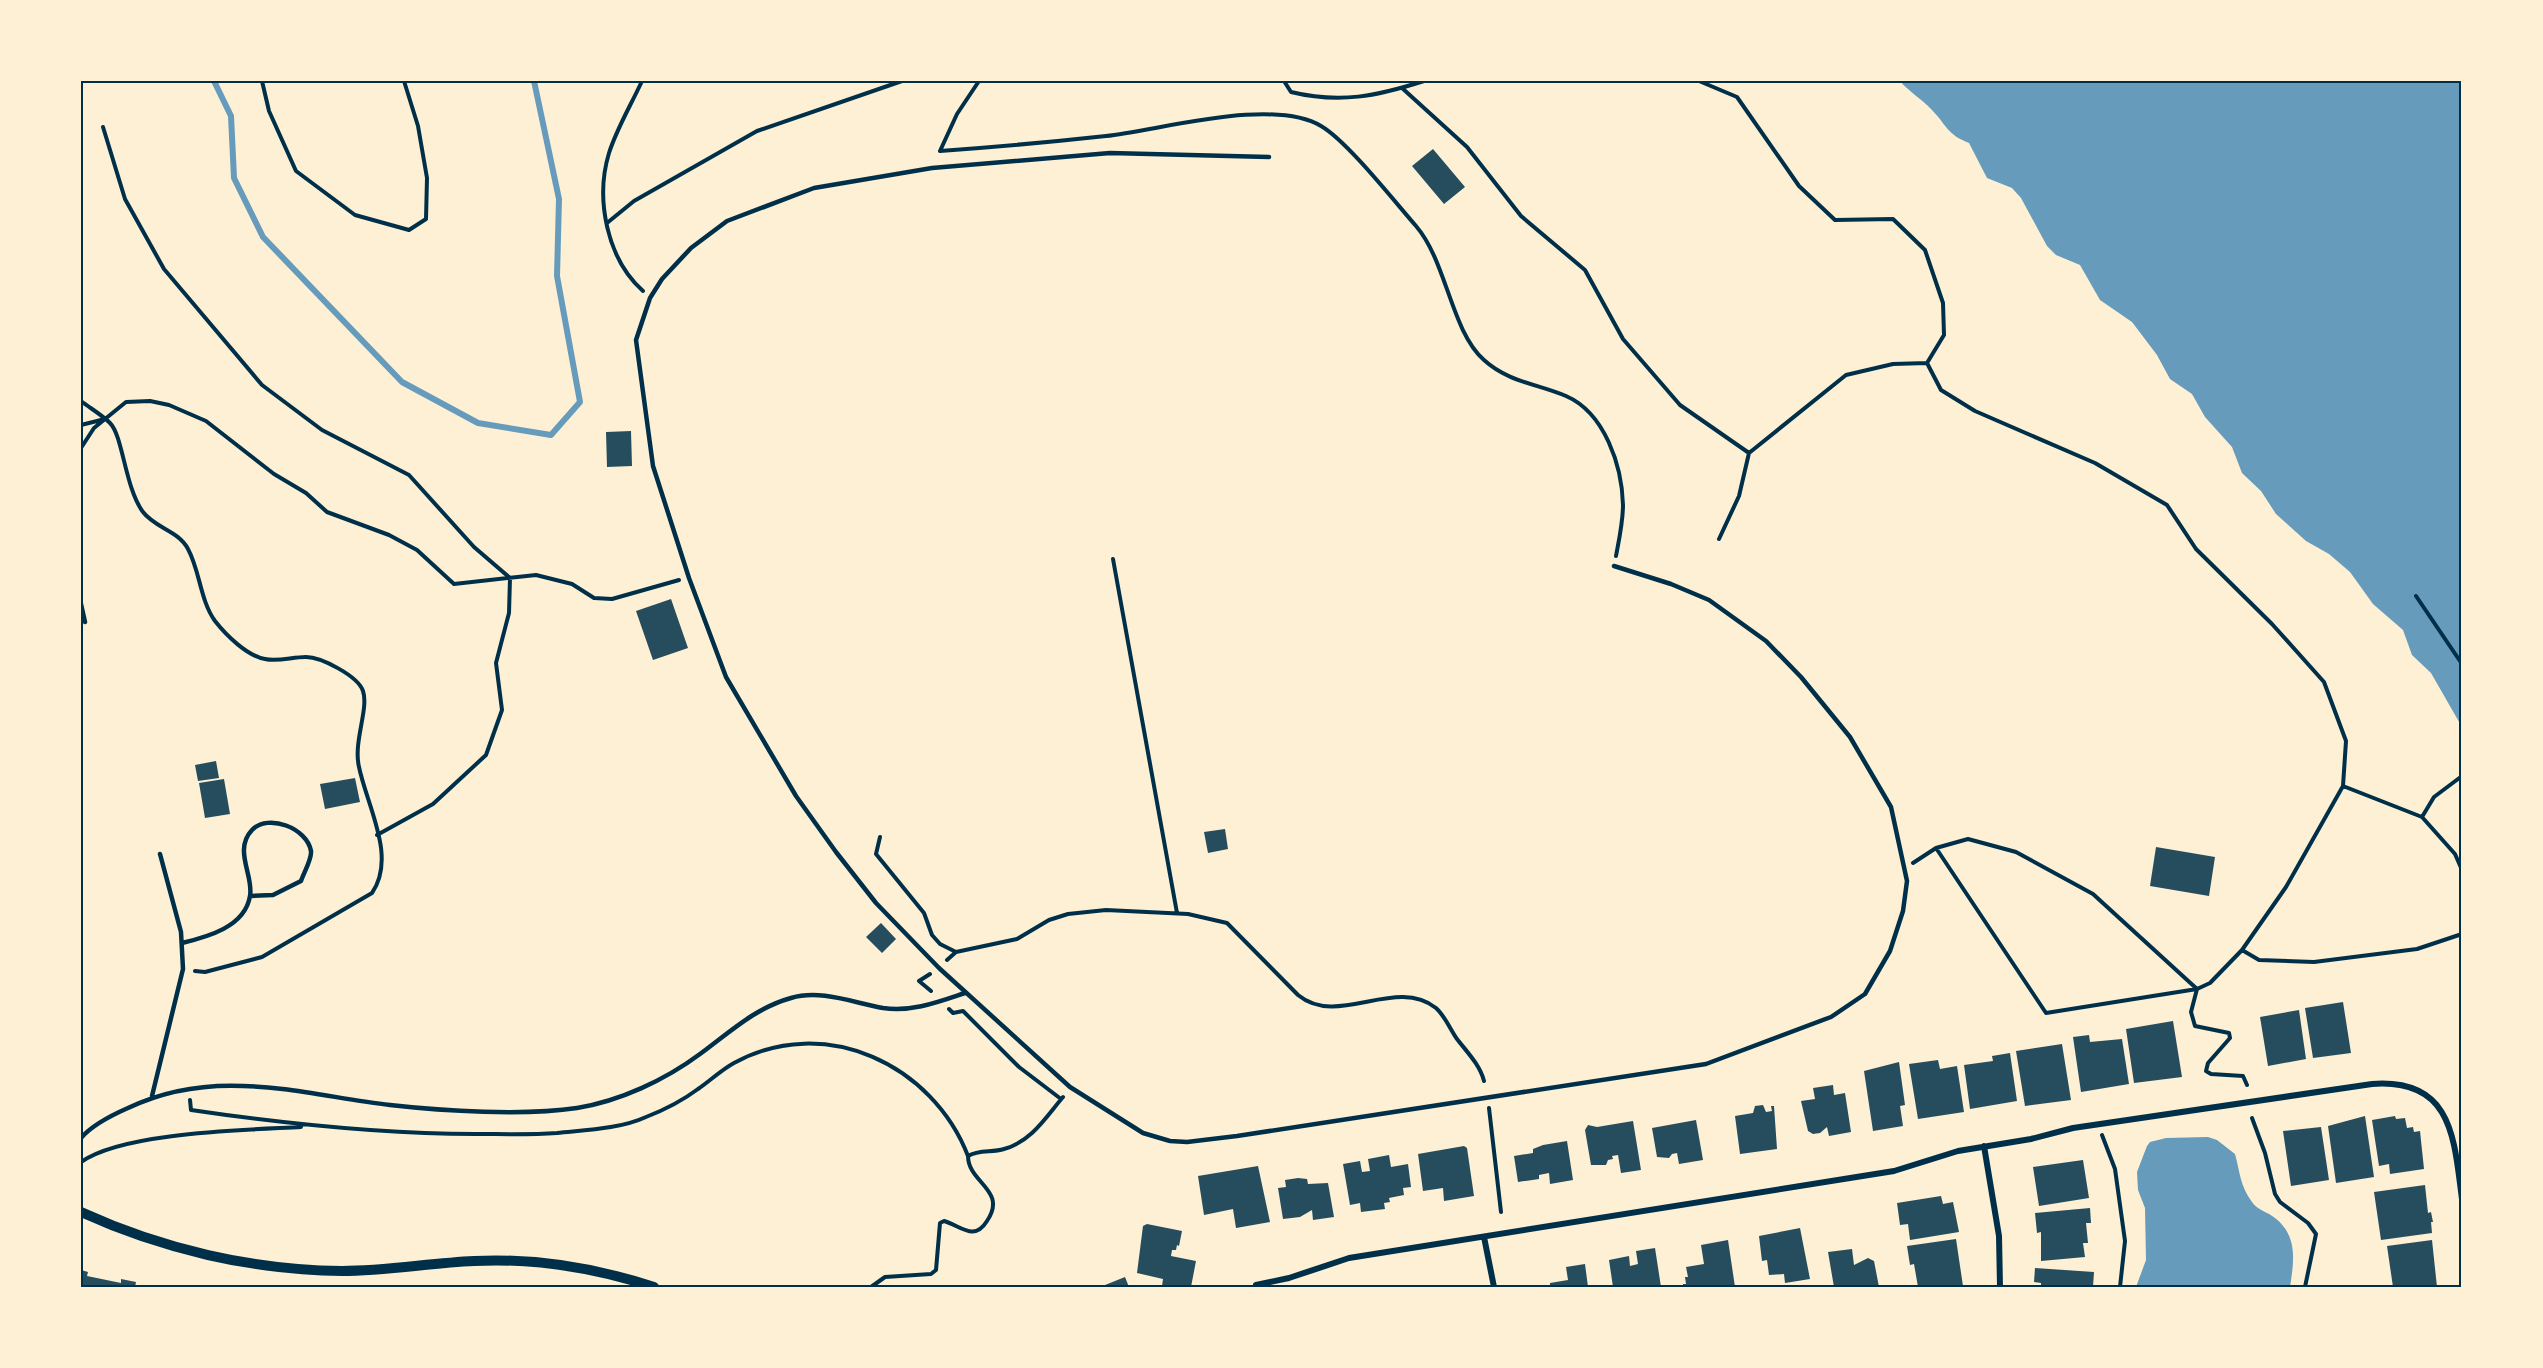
<svg xmlns="http://www.w3.org/2000/svg" width="2543" height="1368" viewBox="0 0 2543 1368" font-family="'PT Sans',sans-serif">
<style>
.water{fill:#669bbc}
.lines{fill:none;stroke-linecap:round;stroke-linejoin:round}
.stream{stroke:#669bbc;stroke-width:6}
.building{fill:#264d5e}
.path{stroke:#003049;stroke-width:4}
.service{stroke:#003049;stroke-width:4.5}
.minor{stroke:#003049;stroke-width:6}
.tertiary{stroke:#003049;stroke-width:10}
.neatline{fill:none;stroke:#003049;stroke-width:2}
</style>
<rect width="100%" height="100%" fill="#fdf0d5"/>
<path class="water" d="M1900,81h562v646l-31,-54 -19,-18 -9,-25 -30,-26 -23,-32 -21,-18 -23,-13 -30,-27 -15,-23 -19,-18 -10,-26 -27,-30 -13,-23 -22,-15 -13,-24 -25,-33 -32,-22 -20,-35 -24,-10 -9,-9 -26,-48 -9,-10 -25,-10 -18,-35c-23,-9 -22,-18 -38,-34 -9,-10 -22,-17 -31,-28z
M2208,1137l9,3 18,14c5,18 5,32 17,48 5,8 16,10 23,16 23,18 19,43 15,69h-154l10,-27 -1,-52 -7,-18 -1,-18 10,-26 3,-4 16,-4z"/>
<g class="lines">
<path class="stream" d="M214,81l17,35 3,62 29,59 139,145 76,41 73,12 29,-33 -23,-126 2,-77 -25,-118"/>
</g>
<path class="building" d="M1433,149l32,38 -21,17 -32,-38z
M631,431l1,35 -25,1 -1,-35z
M671,599l17,49 -35,12 -17,-49z
M216,761l3,17 -21,3 -3,-16z
M355,778l5,24 -35,7 -5,-25z
M224,779l6,35 -25,4 -6,-35z
M1225,829l3,20 -20,4 -4,-21z
M2156,847l59,10 -6,39 -59,-10z
M881,923l15,16 -14,14 -16,-16z
M2343,1002l8,51 -38,5 -8,-50z
M2299,1010l7,49 -38,7 -8,-49z
M2173,1021l9,56 -48,6 -8,-54z
M2089,1035l1,7 32,-3 7,45 -48,8 -8,-55z
M2062,1044l9,56 -46,6 -9,-55z
M2010,1053l7,48 -47,8 -6,-44 29,-4 -1,-5z
M1938,1060l2,9 17,-3 7,46 -46,7 -9,-55z
M1899,1062l6,43 -5,1 3,20 -30,5 -9,-60z
M1833,1085l1,10 11,-2 6,39 -22,4 -2,-9 -7,6 -7,1 -5,-3 -7,-30 14,-2 -2,-11z
M1763,1105l3,7 6,-1 -1,-5h3l3,43 -37,5 -5,-38 18,-3 2,-7z
M2365,1116l9,61 -38,6 -8,-57z
M2395,1116l1,3 9,-1 2,10 6,-1 1,5 6,-1 4,38 -34,5 -1,-10 -10,2 -7,-46z
M1696,1120l7,40 -24,4 -2,-11 -5,1 -3,4 -12,-1 -5,-29z
M1633,1121l8,49 -20,3 -3,-18 -6,1 1,3 -5,1 -2,5h-15l-6,-35 3,-5 9,2z
M2321,1127l8,53 -38,6 -8,-55z
M1567,1141l6,39 -23,4 -1,-11 -10,2v4l-21,3 -4,-26 19,-3v-4l10,-4z
M1464,1146l3,2 7,48 -30,5 -1,-13 -20,3 -5,-37z
M1389,1155l2,12 17,-3 3,23 -8,1 1,7 -15,3 1,4 -6,1 1,6 -24,3 -1,-9 -10,2 -7,-41 17,-3 2,11 8,-1 -2,-12z
M2083,1160l6,38 -50,8 -6,-39z
M1258,1166l12,56 -34,6 -3,-19 -29,6 -6,-39z
M1298,1178l9,1 1,5 20,-1 6,34 -21,3 -1,-10 -12,7 -17,2 -5,-31 8,-1 -1,-7z
M2425,1185l3,28 3,-1 2,10h-2l1,11 -51,7 -7,-48z
M1941,1196l2,8 10,-2 6,30 -49,8 -2,-16 -8,1 -3,-22z
M2090,1208l1,15h-5l2,20h-5l2,14 -44,4v-29l-4,1 -2,-20z
M1147,1224l35,7 -3,15 -2,-1 -1,5h-4l-1,6 25,5 -5,26 -29,-1 1,-7 -26,-6 6,-47z
M1800,1228l10,51 -25,4 -1,-9 -15,1 -2,-15 -5,1 -3,-25z
M1956,1239l7,47 -45,1 -4,-23 -4,1 -3,-19z
M1728,1240l7,47h-52v-3h3l-1,-7h3l-2,-10 18,-3 -3,-19z
M2432,1240l5,47h-44l-6,-41z
M1655,1248l6,39h-48l-4,-27 20,-4 1,10 8,-2 -2,-13z
M1852,1249l2,16 14,-7 6,3 5,26h-45l-6,-35z
M1585,1264l3,23h-38v-4l18,-3 -2,-13z
M2035,1268l59,4 -1,15h-52v-4l-7,-1z
M81,1270l7,2 -1,4 34,7v-4l15,3 -1,5h-54z
M1125,1277l4,10h-23l-1,-2z"/>
<g class="lines">
<path class="path" d="M262,81l7,30 27,60 59,44 54,15 17,-11 1,-41 -9,-52 -14,-45
M642,81c-11,24 -25,47 -33,72 -14,46 -2,106 34,138
M1284,81l7,11c49,12 86,4 133,-11
M1699,81l38,16 62,89 36,34 58,-1 32,31 18,53 1,32 -17,28 14,27 34,21 120,52 72,42 29,44 76,75 52,58 22,59 -3,45 -57,101 -44,63 -32,33 -13,6 -151,24 -110,-165 -23,15
M1402,88l65,59 54,69 64,54 38,69 57,66 69,48 97,-78 47,-11 34,-1
M103,127l22,72 39,70 98,116 60,45 87,45 65,72 36,31 -1,35 -13,50 6,47 -16,45 -53,49 -56,31
M940,151c55,-4 111,-9 166,-15 55,-6 166,-39 215,-10 26,15 73,75 95,100 31,36 35,105 68,134 24,22 54,24 82,36 39,17 56,70 57,109 0,17 -4,35 -7,51
M940,151l17,-37 22,-33
M607,223l27,-22 123,-70 145,-50
M81,401c9,7 21,14 29,22 13,13 15,65 33,89 12,16 36,19 45,37 12,22 12,51 27,72 11,14 32,35 50,38 13,3 27,-2 41,-2 15,0 52,19 57,34 6,18 -10,51 -4,76 8,39 38,90 13,126l-110,64 -57,15 -10,-1
M81,425l20,-5
M81,448l13,-20 32,-26 24,-1 19,4 37,16 68,53 32,19 21,19 62,23 28,15 37,34 82,-9 36,9 22,14 18,1 67,-19
M1719,539l20,-43 10,-43
M1113,559l64,354
M2416,596l46,68
M2343,786l79,31 33,37 7,16
M2422,817l12,-20 28,-21
M880,837l-4,17 48,59 8,22 8,9 16,8
M1936,848l32,-9 48,13 77,42 104,95 -6,23 4,14 34,7 1,5 -22,25 -2,8 5,3 32,2 4,9
M2242,950l17,10 55,2 103,-13 45,-15
M947,960l9,-8 61,-13 32,-19 19,-6 38,-4 82,4 39,9 71,72c40,33 97,-19 138,13 9,8 14,21 21,31 10,13 23,26 27,42
M930,974l-11,7 12,10
M949,1009l4,4 10,-2 56,56 42,32
M190,1100l1,10c95,14 189,24 284,24 27,0 55,1 82,-1 28,-3 63,-4 89,-16 18,-7 36,-16 52,-28 12,-8 23,-19 36,-26 91,-50 199,2 234,93
M1489,1108l12,104
M2252,1118l13,35 10,41 5,8 28,21 8,11 -11,53
M2102,1135l13,34 10,72 -5,46
M81,1162c42,-30 166,-32 220,-35
M871,1287l14,-10 46,-3 5,-4 4,-47 4,-2c17,5 30,21 43,0 21,-31 -19,-38 -19,-65 11,-7 24,-3 36,-7 27,-7 42,-32 59,-52"/>
<path class="service" d="M1269,157l-159,-4 -178,15 -118,20 -87,33 -36,27 -29,31 -12,19 -14,42 17,126 36,112 37,99 70,119 40,56 40,51 63,65 131,119 73,46 27,8 17,1 50,-6 469,-72 125,-47 34,-23 25,-43 13,-40 4,-30 -16,-74 -41,-70 -49,-60 -35,-36 -57,-41 -38,-16 -57,-18
M81,604l4,18
M182,943c25,-6 63,-16 68,-47 4,-20 -17,-46 2,-66 16,-17 55,-2 59,21 1,8 -7,21 -10,30l-28,14 -23,1
M152,1096l31,-127 -2,-37 -21,-78
M81,1138c11,-13 31,-23 47,-30 87,-42 171,-14 262,-3 53,6 134,11 187,3 43,-7 88,-28 123,-54 30,-22 55,-46 91,-56 30,-9 63,5 92,10 30,4 55,-6 82,-15"/>
<path class="minor" d="M1984,1146l15,90 1,51
M1484,1237l10,50
M1257,1287l-1,-2 33,-7 60,-20 545,-87 64,-20 73,-12 42,-11 299,-44c81,-6 82,55 90,115"/>
<path class="tertiary" d="M81,1212c81,37 171,58 261,59 44,0 88,-8 132,-10 60,-3 122,7 180,26"/>
</g>
<rect width="2543" height="1368" fill="none" stroke="#fdf0d5" stroke-width="165"/>
<rect x="82" y="82" width="2378" height="1204" class="neatline"/>
</svg>
